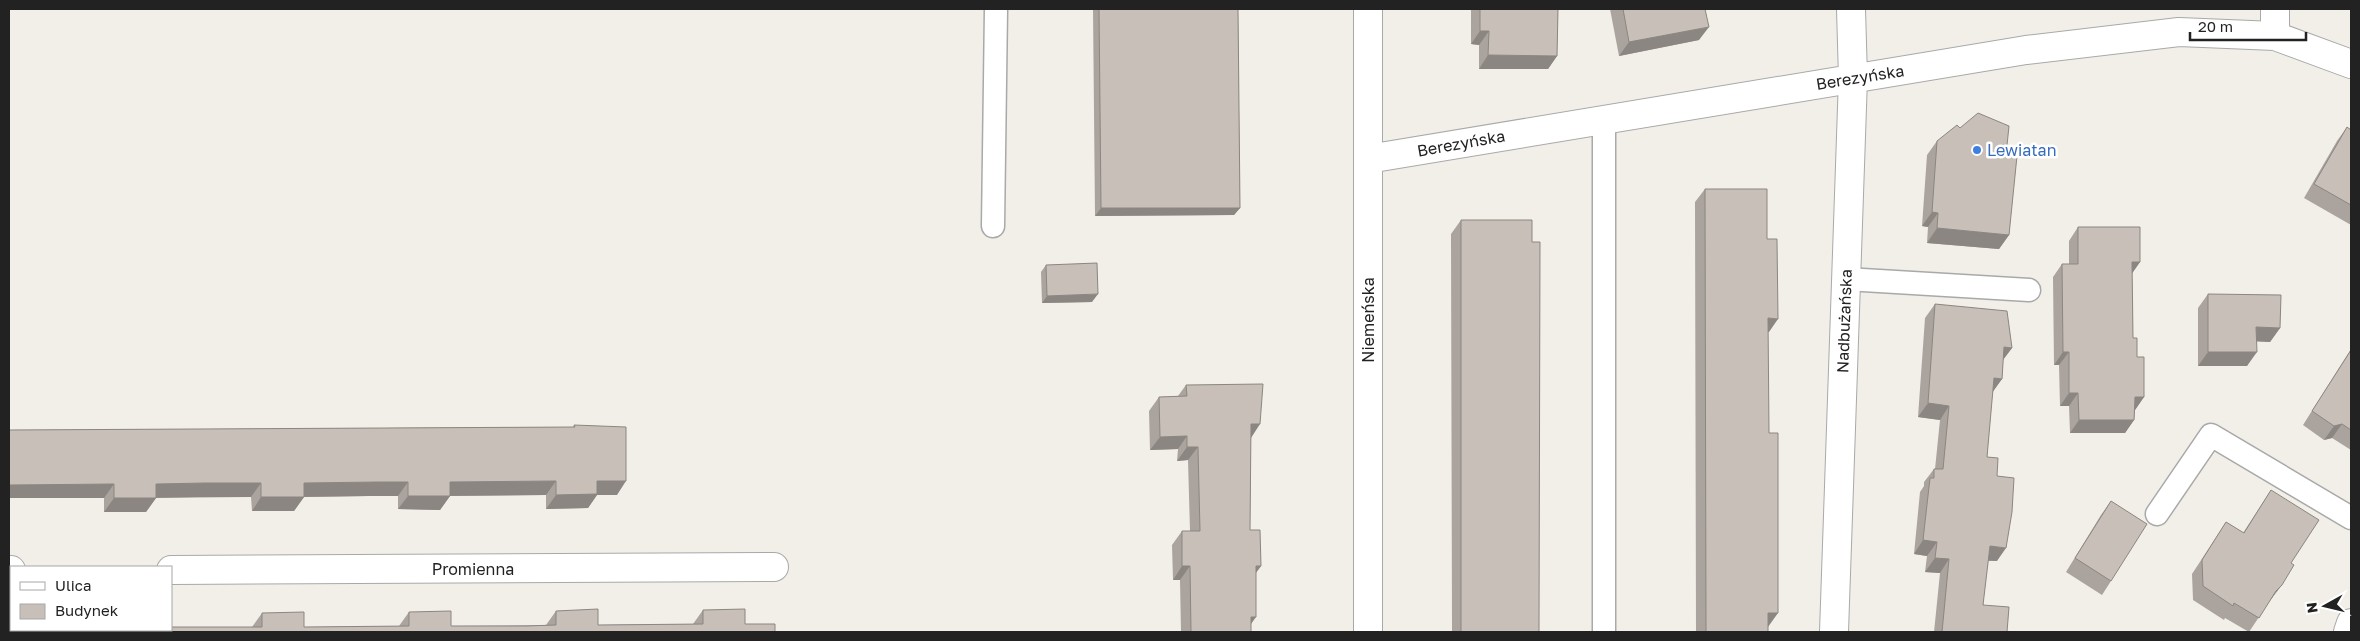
<svg xmlns="http://www.w3.org/2000/svg" width="2360" height="641" viewBox="0 0 2360 641" font-family="'Golos Text',sans-serif">
<style>
.lines{fill:none;stroke-linecap:round;stroke-linejoin:round}
.lane-casing{stroke:#a9a9a9;stroke-width:25}
.street-casing{stroke:#a9a9a9;stroke-width:30}
.lane{stroke:#fff;stroke-width:22}
.street{stroke:#fff;stroke-width:28}
.wall{fill:#aba49e}
.shaded-wall{fill:#8b8681}
.building{fill:#c7bfb8;stroke:#8b8681}
.shop-dot{fill:#3f7fe0;stroke:#fff;stroke-width:2}
.labels{text-anchor:middle;dominant-baseline:central;stroke-width:5;stroke-linejoin:round;paint-order:stroke}
.street-label{font-size:16px;fill:#222;stroke:#fff}
.shop-label{font-size:16px;fill:#366cbe;stroke:#fff;text-anchor:start}
</style>
<rect width="100%" height="100%" fill="#f2efe9"/>
<g class="lines">
<g class="lane-casing">
<path id="lane" d="M1604,119v513
M993,226l3,-217
M1846,279l183,11
M2157,514l54,-79 140,83"/>
</g>
<g class="street-casing">
<path id="street" d="M2275,36v-27
M1368,159l658,-109 153,-18 96,4 76,28
M9,570h2
M171,570l603,-3
M1368,632v-623
M1834,632l19,-554 -2,-69
M2348,632l3,-9"/>
</g>
<use href="#lane" class="lane"/>
<use href="#street" class="street"/>
</g>
<path class="wall" d="M1093,9h145l2,199 -6,7 -139,1z
M1471,9h87l-1,47 -9,13h-69v-24l-8,-1z
M1610,9h95l-6,31 -80,16z
M2347,127l4,3v95l-47,-27 33,-57z
M1960,128l46,27 3,80 -10,14 -72,-6 1,-16 -6,-1 5,-71 10,-14z
M1705,189l62,50 2,93h-1v300h-72l-1,-430z
M1461,220l78,412h-87l-1,-398z
M2078,227l62,35 -8,11 1,65 11,59 -9,13 -1,10 -9,13h-55l-1,-27h-9l-1,-41h-5l-1,-88 9,-13h7v-23z
M1046,265l46,37 -50,1 -1,-31z
M2208,294l72,34 -10,14 -14,-1 -9,25h-49v-58z
M1935,304l77,44 -9,12 -1,19 -10,13 -5,65 10,19v85h-9l-5,44 24,27h-73l6,-59 -15,-1 2,-16 -13,-2 6,-62 4,-6v-4l10,-13h1l5,-49 -22,-3 7,-99z
M2351,349v101l-19,-12 -8,2 -21,-15z
M1186,385l65,53 -1,92 11,36 -5,7 -5,51v8h-70l-1,-52h-7l-1,-35 10,-14h8l-2,-71 -11,1 1,-12 -28,1 -1,-39 10,-14 19,-1z
M574,425l43,70h-20l-9,13 -42,1v-14l-96,1 -10,14 -42,-1v-13h-29l-65,1 -10,14h-42l-1,-14 -95,1 -10,14h-42v-14h-95v2v-70l564,-3z
M2271,490l20,73 -19,35 -3,4 -20,30 -24,-14 -1,2 -31,-20 -1,-26 34,-52 17,11z
M2111,501v80l-9,14 -36,-23 35,-57z
M703,610l42,14 30,8 -765,-3 242,-2 10,-14 42,14 95,-1 10,-14 42,14 95,-1 10,-14 42,14 95,-1z"/>
<path class="shaded-wall" d="M1709,27l-10,13 -80,16 10,-14z
M1480,31h9l-10,14 -8,-1z
M1488,55l69,1 -9,13h-69z
M1101,208h139l-6,7 -139,1z
M1932,212l6,1 -10,14 -6,-1z
M1937,228l72,7 -10,14 -72,-6z
M2132,262h8l-9,13z
M1098,294l-6,8 -50,1 5,-7z
M1768,318l10,1 -9,13h-11z
M2256,327l24,1 -10,14 -23,-1z
M2004,347l8,1 -10,13z
M2063,352h6l-10,13h-5z
M2208,352h49l-10,14h-49z
M1994,378l8,1 -10,14z
M2069,393h9l-9,13h-9z
M2135,397h9l-9,13z
M1928,403l21,3 -9,14 -22,-3z
M2079,420h55l-9,13h-55z
M1251,424h9l-9,14z
M2342,424l-10,14 -8,2 10,-14z
M1187,436l-9,13 -28,1 10,-13z
M1187,447h11l-10,13 -11,1z
M556,481l-10,14 -106,1 10,-14z
M597,481h29l-9,14h-20l-9,13 -42,1 10,-14z
M378,482h30l-10,14h-29l-75,1 10,-14z
M205,483h56l-10,14h-56l-49,1 10,-14z
M114,484l-10,14h-95v-13z
M408,496h42l-10,14 -42,-1z
M261,497h43l-10,14h-42z
M114,498h42l-10,14h-42z
M1923,540l14,2 -10,14 -13,-2z
M1990,546l16,2 -9,13 -17,-1z
M1935,558l14,1 -9,14 -15,-1z
M1182,566h8l-10,14h-7z
M1256,566h5l-10,13z
M2282,585l-10,13 -6,6 10,-13z
M1768,613h10l-10,14z
M1251,617h5l-10,14z"/>
<path class="building" d="M1099,9h139l2,199h-139z
M1480,9h78l-1,47 -69,-1 1,-24h-9z
M1623,9h82l4,18 -80,15z
M1978,113l31,13 -3,29 11,1 -8,79 -72,-7 1,-15 -6,-1 5,-71 20,-16 3,3z
M2347,127l4,3v75l-37,-21z
M1705,189h62v50h10l1,80 -10,-1 1,115h9v180h-10v19h-62z
M1461,220h71v22h8l-1,390h-78z
M2078,227h62v35h-8l1,76h4v19h7v40h-9l-1,23h-55l-1,-27h-9v-41h-6l-1,-88h16z
M1097,263l1,31 -51,2 -1,-31z
M2208,294l73,1 -1,33 -24,-1 1,25h-49z
M1935,304l72,7 5,37 -8,-1 -2,32 -8,-1 -7,79 11,1 -1,18 17,2 -2,34 -6,36 -16,-2 -7,59 26,2 -2,25h-65l7,-73 -14,-1 2,-16 -14,-2 7,-62h4v-9h9l6,-63 -21,-3z
M2351,350v80l-9,-6 -8,2 -22,-15z
M1263,384l-3,40h-9l-1,106h10l1,36h-5v51h-5v15h-60l-1,-66h-8v-35h18l-2,-84h-11v-11l-27,1 -1,-40 28,-1 -1,-11z
M574,425l52,2v54h-29v13l-41,1v-14l-106,1v14h-42v-14h-30l-74,1v14h-43v-14h-56l-49,1v14h-42v-14l-105,1v14v-69l566,-3z
M2271,490l48,30 -28,43 3,2 -12,20 -6,6 -17,27 -25,-15 -1,3 -30,-20 -1,-26 24,-38 18,11z
M2111,501l36,23 -36,57 -36,-23z
M598,609v16l105,-1v-14l42,-1v15h30v8h-766v-18h1v15h1v1h160v-3h91v-14l42,-1v15l105,-1v-14l42,-1v15h75l30,-1v-14z"/>
<circle class="shop-dot" cx="1977" cy="150" r="5"/>
<g class="labels">
<g class="street-label">
<text transform="translate(1860 77) rotate(-9)">Berezyńska</text>
<text transform="translate(1461 143) rotate(-10)">Berezyńska</text>
<text transform="translate(1368 320) rotate(-90)">Niemeńska</text>
<text transform="translate(1844 321) rotate(-88)">Nadbużańska</text>
<text x="473" y="569">Promienna</text>
</g>
<g class="shop-label">
<text x="1987" y="150">Lewiatan</text>
</g>
</g>
<rect width="2360" height="641" fill="none" stroke="#222222" stroke-width="20"/>
<rect x="10" y="566" width="162" height="65" fill="#ffffff" stroke="#a7a7a7"/>
<rect x="20" y="582" width="25" height="8" fill="#ffffff" stroke="#a7a7a7"/>
<text x="55" y="591" font-size="15" fill="#222222">Ulica</text>
<rect x="20" y="604" width="25" height="15" fill="#c7bfb8" stroke="#a7a7a7"/>
<text x="55" y="616" font-size="15" fill="#222222">Budynek</text>
<g transform="translate(2325 606) rotate(262)" stroke="#ffffff" stroke-width="4" paint-order="stroke">
<path d="M0-4L9 19L0 12L-9 19Z" fill="#222222"/>
<text y="-8" font-size="14" font-weight="bold" text-anchor="middle" fill="#222222">N</text>
</g>
<path d="M2190 32v8h116v-8" fill="none" stroke="#222222" stroke-width="2.5"/>
<text x="2198" y="32" font-size="15" fill="#222222" stroke="#ffffff" stroke-width="4" paint-order="stroke">20 m</text>
</svg>
